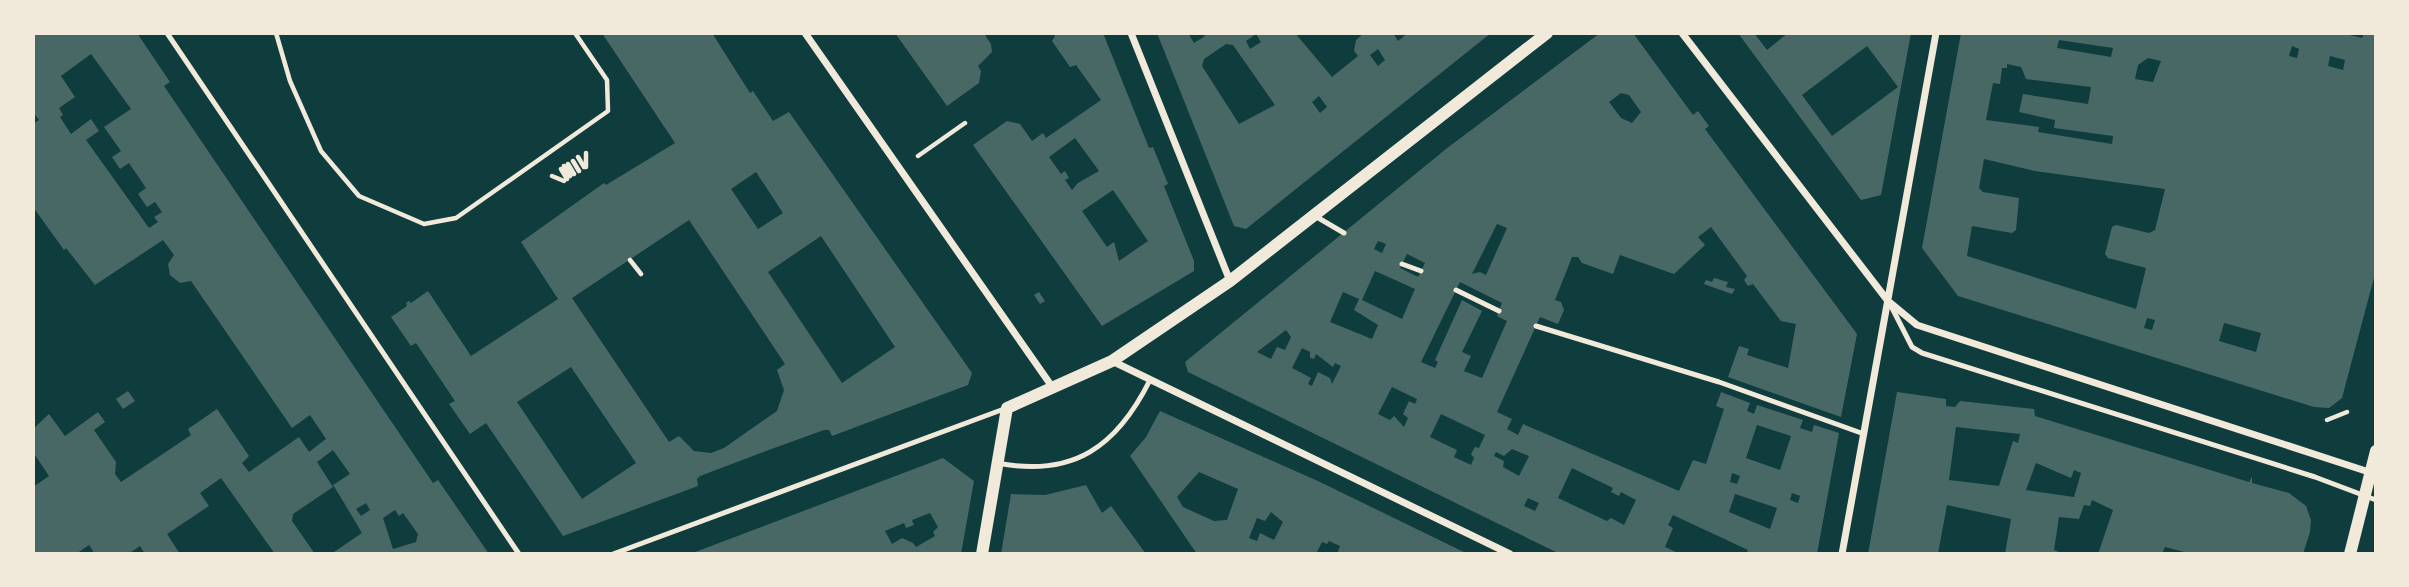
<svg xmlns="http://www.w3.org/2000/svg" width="2409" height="587" viewBox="0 0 2409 587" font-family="'Titillium Web',sans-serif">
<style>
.building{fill:#486865;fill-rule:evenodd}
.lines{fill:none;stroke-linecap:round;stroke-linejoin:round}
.path{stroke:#f1e9da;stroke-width:4.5}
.service{stroke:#f1e9da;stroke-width:5}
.minor{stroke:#f1e9da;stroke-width:7}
.tertiary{stroke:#f1e9da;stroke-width:12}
</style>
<rect width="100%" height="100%" fill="#0f3d3e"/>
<path class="building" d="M33,33h104l33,49 -6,4 269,397 5,-3 51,74h-158l31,-21 -22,-37 -7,-11 17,-11 -17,-24 -16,12 16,25 -40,27 -1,7 23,33h-40l-54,-76 -21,15 9,13 -42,28 13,20h-35l-5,-8 -12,8h-33l-6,-9 -13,9h-43v-67l16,-11 -16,-24v-23l16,-15 16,22 33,-24 7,10 -11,8 22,32 -1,12 6,8 70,-47 -3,-6 29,-20 32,47 -7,7 7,9 50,-35 10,15 17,-13 -16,-24 -18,13 -101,-147 -11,2 -10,-8 -2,-11 6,-9 -11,-15 -68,45 -29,-37 -2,2 -31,-43v-83l6,-4 -6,-8zM91,54l40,55 -27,18 17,24 -9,6 8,12 9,-6 17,25 -8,6 9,13 8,-5 7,10 -8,5 4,5 -9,6 -63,-88 13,-9 -8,-12 -20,15 -11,-17 3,-2 -4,-7 16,-11 -14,-21zM366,503l4,7 -9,6 -5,-7zM395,510l4,6 4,-3 15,21 -2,8 -23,7 -10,-31z
M602,33h110l38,60 3,-2 20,30 16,-9 183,261 -4,12 -136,51 -3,-6h-5l-58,21 -66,25 -3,3 1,7 -135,50 -77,-113 -16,11 -21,-30 6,-3 -39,-58 -5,3 -20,-29 16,-11 -1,-3 3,-2 2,2 17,-12 43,65 87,-57 -37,-57 83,-59 2,2 69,-42zM756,172l27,41 -25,16 -27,-40zM689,220l96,144 -8,6 7,20 -7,21 -53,37 -13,5 -17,-2 -15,-15 -10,6 -97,-144zM821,236l74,111 -53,36 -74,-111zM571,367l65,96 -54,36 -65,-97z
M895,33h92l-2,2 6,9 1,8 -14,14 3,5 -2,12 -32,23z
M1053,33h50l46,115 4,-1 15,37 -4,2 30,75v10l-92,55 -129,-181 34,-24 13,3 12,17 11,-8 3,5 55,-38 -25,-35 -6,2 -18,-26 3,-5zM1075,138l24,33 -21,12 -6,7 -7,-10 4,-2 -4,-7 -4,3 -12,-17zM1113,190l35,51 -29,20 -5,-19 -7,5 -25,-36z
M1157,33h31l6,10 11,-7 -2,-3h92l37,44 26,-21 -4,-5 2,-11 8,-7h29l5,8 10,-8h83l-245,196 -12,-3zM1256,34l5,8 -11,7 -4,-8zM1226,44l7,1 42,60 -36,19 -37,-58 2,-7zM1378,49l7,11 -7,6 -8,-11zM1319,96l8,11 -7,6 -8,-11z
M1600,33h33l60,82 5,-4 11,15 -4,3 152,205 -16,83 -113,-40 11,-31 10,3 -2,6 41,13 8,-44 -15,-3 -28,-37 -5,2 -4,-6 3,-4 -36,-49 -13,10 7,8 -31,29 -54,-19 -7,19 -31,-11 -4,-6h-6l-17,43 6,2 3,8 -6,14 -18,-7 -43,95 15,7 -5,10 11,6 5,-11 156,67 14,-31 13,4 18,-55 -8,-3 5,-14 29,11 -3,8 7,3 3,-9 46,15 -3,8 12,4 2,-7 25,8 -22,121h-71l2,-4 -75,-35 -5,10 5,3 -8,19 15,7h-120l-372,-182 -3,-10 261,-213zM1621,93l8,2 12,17 -9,11 -11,-5 -12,-16zM1497,224l10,4 -21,47 -6,-3 -8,2zM1378,241l8,3 -4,9 -8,-4zM1407,254l18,9 -7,14 -18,-9zM1375,271l40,18 -13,30 -40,-19zM1460,282l42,21 -5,13 10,5 -25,57 -18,-7 7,-15 -9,-4 20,-41 -20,-11 -27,60 3,2 -3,6 -14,-6zM1343,292l16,7 -5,11 24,15 -6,14 -42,-17zM1286,330l5,7 -6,13 -8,-3 -6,12 -14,-7zM1302,348l8,4v6l4,1 2,-5 17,13 2,-4 6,3 -9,18 -2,-6 -12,-6 -6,14 -4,-2 3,-6 -19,-10zM1392,387l25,12 -2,5 -6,-3 -6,13 5,4 -4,9 -10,-11 -4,4 -12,-6zM1441,414l44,21 -6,13 -4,-1 -4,7 3,4 -3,7 -17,-8 3,-7 -27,-13zM1757,425l34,11 -11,34 -34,-12zM1512,449l17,7 -10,20 -16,-9 1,-6 -10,-5 2,-4 8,4zM1572,468l41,20 -2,4 8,4 2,-4 15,8 -12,25 -13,-7 -4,3 -49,-23zM1732,473l8,3 -3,8 -7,-2zM1792,493l8,3 -2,7 -8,-3zM1735,494l42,14 -7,21 -41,-17zM1528,498l11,5 -4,8 -11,-5z
M1738,33h16l13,17 21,-17h123l-30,162 -20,5zM1867,46l31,41 -66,49 -30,-41z
M1961,33h381l20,5 2,-5h12v237l-34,128 -13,10 -15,-1 -356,-111 -36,-48zM2059,40l54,8 -2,9 -54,-9zM2292,46l7,3 -2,9 -8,-2zM2330,56l15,4 -2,10 -15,-4zM2148,58l13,3 -8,21 -18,-3 3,-14zM2007,64l14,3 5,12 65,8 -3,17 -65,-10 -4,18 36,8 -1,8 59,8 -1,8 -74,-12 1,-5 -53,-7 7,-37 7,1 2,-16h5zM1984,159l51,12 130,18 -10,41 -6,3 -33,-8 -4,2 -7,27 3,4 38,10 -10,41 -169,-53 5,-30 40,7 4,-3 3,-32 -36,-6 -4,-4zM2147,318l8,2 -3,10 -8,-2zM2224,323l37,10 -5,19 -37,-11z
M1714,278l14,4 -2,5 9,2 -3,5 -28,-10 2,-4 6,2z
M1039,292l6,9 -5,3 -6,-9z
M128,391l7,10 -12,8 -7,-10z
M1897,392l49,7v7l9,1 5,-6 74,8 1,7 214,66 3,-5v6l37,10 17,13 5,14 -1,12 -7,22h-111l-27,-7 -3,7h-64l15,-44 -21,-10 -2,6 -6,-1 -5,14 -20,-2 -5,33 10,4h-59l6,-35 -64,-14 -9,49h-70zM1956,427l64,7 -2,9 -5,-2 -14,45 -50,-6zM2036,463l35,15 3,-8 7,3 -7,24 -48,-7z
M1160,411l160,71 148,72h-131l3,-8 -11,-5 -2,3 -5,-2 -6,12h-119l-67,-98 16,-19zM1199,472l39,17 -11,31 -13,1 -31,-14 -6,-10zM1271,512l12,10 -9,18 -14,-7 -3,8 -8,-3 8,-20 8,3z
M943,458l31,23 -13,73h-271zM930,513l8,14 -5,5 2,4 -19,11 -3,-4 -11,-5 -10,6 -7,-13 19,-8 2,5 8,-3 -2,-5z
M1086,485l16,28 9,-7 35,48h-145l10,-60 34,1z"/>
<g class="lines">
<path class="path" d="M276,33l14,48 31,70 38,45 65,28 32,-6 152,-107 -1,-31 -32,-47
M586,153v14
M918,156l47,-33
M578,157l6,10
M573,161l6,10
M568,164l6,10
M564,166l6,10
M561,169l6,10
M552,176l12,5
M630,260l11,14
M2327,420l20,-8"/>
<path class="service" d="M167,33l352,521
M1315,216l29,17
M1402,264l19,7
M1456,290l43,21
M1890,304l22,43 10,6 393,124 61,23
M1536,326l183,56 145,52
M997,463c77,15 120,-17 153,-83
M613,554l391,-145"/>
<path class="minor" d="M805,33l248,355
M1131,33l99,248
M1682,33l206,268 29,24 455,148
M1112,361l398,193
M1842,554l94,-521"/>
<path class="tertiary" d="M982,554l25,-146 105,-47 118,-80 317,-248
M2350,554l26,-103"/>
</g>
<rect width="2409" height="587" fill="none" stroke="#f1e9da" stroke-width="70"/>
</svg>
